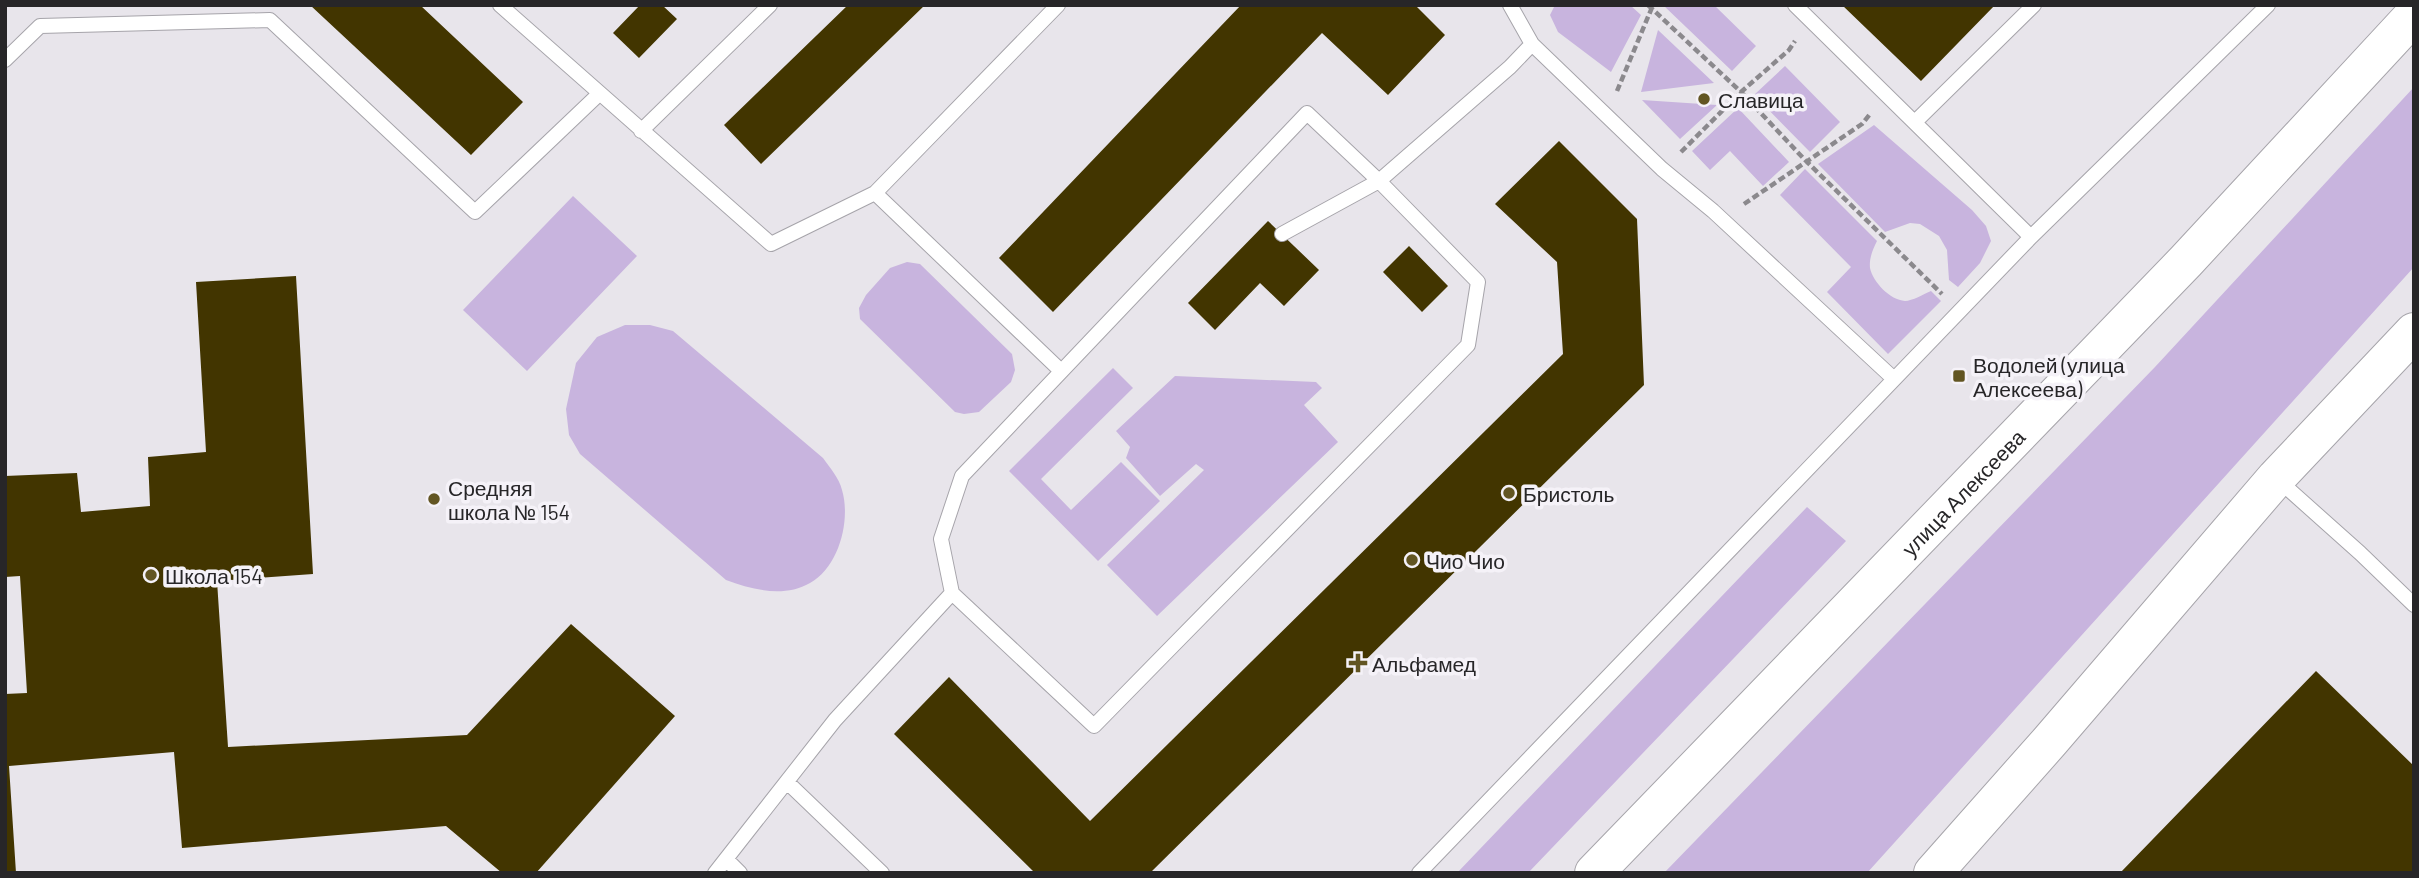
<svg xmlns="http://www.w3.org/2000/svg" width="2419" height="878" viewBox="0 0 2419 878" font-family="Barlow,sans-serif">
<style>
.green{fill:#c8b4de}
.building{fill:#423500}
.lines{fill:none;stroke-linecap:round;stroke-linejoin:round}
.lane-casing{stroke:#a6a4aa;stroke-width:16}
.secondary-casing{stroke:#a6a4aa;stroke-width:40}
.path{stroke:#8b898d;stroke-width:4.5;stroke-dasharray:7 3.5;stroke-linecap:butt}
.lane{stroke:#fff;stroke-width:14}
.secondary{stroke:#fff;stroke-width:38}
.poi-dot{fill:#625522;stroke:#f5f2f8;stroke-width:2.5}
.labels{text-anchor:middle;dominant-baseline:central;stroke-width:7;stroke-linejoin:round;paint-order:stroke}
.poi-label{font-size:21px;fill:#272628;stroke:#f5f2f8;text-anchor:start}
.street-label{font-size:21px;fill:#272628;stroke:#f5f2f8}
</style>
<rect width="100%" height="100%" fill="#e8e5eb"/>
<path class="green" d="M1555,5h75l11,10 -30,57 -53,-40 -8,-17z
M1663,5h51l42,41 -24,25z
M1658,30l56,53 -73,9z
M1785,66l55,56 -30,30 -56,-57z
M2414,87v180l-547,606h-203l491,-506z
M1642,100l75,5 -37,34z
M1738,108l51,54 -26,24 -33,-35 -20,19 -18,-19z
M1874,125l98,85 14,16 5,15 -11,22 -22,24 -9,-7 -2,-30 -8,-14 -19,-12 -10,-1 -25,9 -67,-68z
M1805,169l72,72c-4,8 -8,17 -7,27 3,14 20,32 35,33 7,0 19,-7 26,-10l10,10 -53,53 -61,-62 24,-25 -71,-72z
M573,196l64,60 -110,115 -64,-61z
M907,262l13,2 92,90 3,16 -4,12 -32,30 -15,2 -9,-2 -95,-93 -1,-11 7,-13 24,-27z
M625,325h25l23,6 150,127c7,10 16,20 19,32 9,30 -3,77 -32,93 -26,15 -57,7 -84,-3l-146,-126 -11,-19 -3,-26 10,-46 21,-26z
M1113,368l20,20 -92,91 30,31 50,-48 39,39 -62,60 -89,-90z
M1175,376l141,6 6,6 -18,17 34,37 -181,174 -50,-51 97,-95 -8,-6 -36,32 -34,-38 4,-11 -14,-16z
M1807,507l39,34 -318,332h-71z"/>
<path class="building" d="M310,5h110l103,97 -52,53z
M640,5h22l15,14 -38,39 -26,-25z
M848,5h77l-164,159 -37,-39z
M1241,5h174l30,30 -57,60 -66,-62 -269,279 -54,-54z
M1842,5h153l-74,76z
M1559,141l78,78 7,166 -494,488h-115l-141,-139 55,-57 141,144 473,-467 -6,-92 -62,-58z
M1268,221l51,49 -35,36 -24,-23 -45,47 -27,-27z
M1409,246l39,40 -26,26 -39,-40z
M296,276l17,298 -96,7 11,166 239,-12 104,-111 104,92 -139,157h-34l-56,-47 -264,22 -8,-96 -165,14 7,107h-11v-179l22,-1 -7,-117 -15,1v-101l72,-3 4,39 69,-6 -2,-49 58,-5 -10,-170z
M2316,671l98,95v107h-294z"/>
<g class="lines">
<g class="lane-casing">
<path id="lane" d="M500,5l271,239 104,-51 183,-188
M1510,5l22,39 130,125 51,42 181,168
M1795,5l236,232
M5,60l35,-34 230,-6 205,192 124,-118
M1915,122l119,-117
M641,131l129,-126
M875,193l185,177
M2276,478l84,75 54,52
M952,593l142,133 374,-381 10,-63 -99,-101 -97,53
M787,782l95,91
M726,859l14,14
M715,873l120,-153 117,-127 -11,-54 21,-63 345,-363 72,68 131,-114 22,-23
M1419,873l612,-636 237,-232"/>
</g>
<g class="secondary-casing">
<g id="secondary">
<path id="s1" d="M1594,873l592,-612 228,-246"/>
<path d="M1933,873l117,-132 226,-263 138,-146"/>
</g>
</g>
<path class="path" d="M1648,5l93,87 64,68 137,134
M1617,91l36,-86
M1681,152l60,-60 48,-42 6,-9
M1744,204l118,-80 8,-10"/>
<use href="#lane" class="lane"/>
<use href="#secondary" class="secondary"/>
</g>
<g class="poi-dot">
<circle cx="1704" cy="99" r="7"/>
<rect x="1952" y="369" width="14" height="14" rx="3.5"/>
<circle cx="1509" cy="493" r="7"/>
<circle cx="434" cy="499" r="7"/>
<circle cx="1412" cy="560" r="7"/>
<circle cx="151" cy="575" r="7"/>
<path d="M1354.5 652.5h7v7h7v7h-7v7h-7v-7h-7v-7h7z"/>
</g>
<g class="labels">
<g class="poi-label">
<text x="1718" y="99">Славица</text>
<text x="1973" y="364">Водолей (улица<tspan x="1973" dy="24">Алексеева)</tspan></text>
<text x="448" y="487">Средняя<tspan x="448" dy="24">школа № 154</tspan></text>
<text x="1523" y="493">Бристоль</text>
<text x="1426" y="560">Чио Чио</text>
<text x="165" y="575">Школа 154</text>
<text x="1372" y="663">Альфамед</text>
</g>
<g class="street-label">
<text stroke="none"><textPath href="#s1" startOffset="530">улица Алексеева</textPath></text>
</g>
</g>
<rect width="2419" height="878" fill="none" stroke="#272628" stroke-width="14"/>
</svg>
